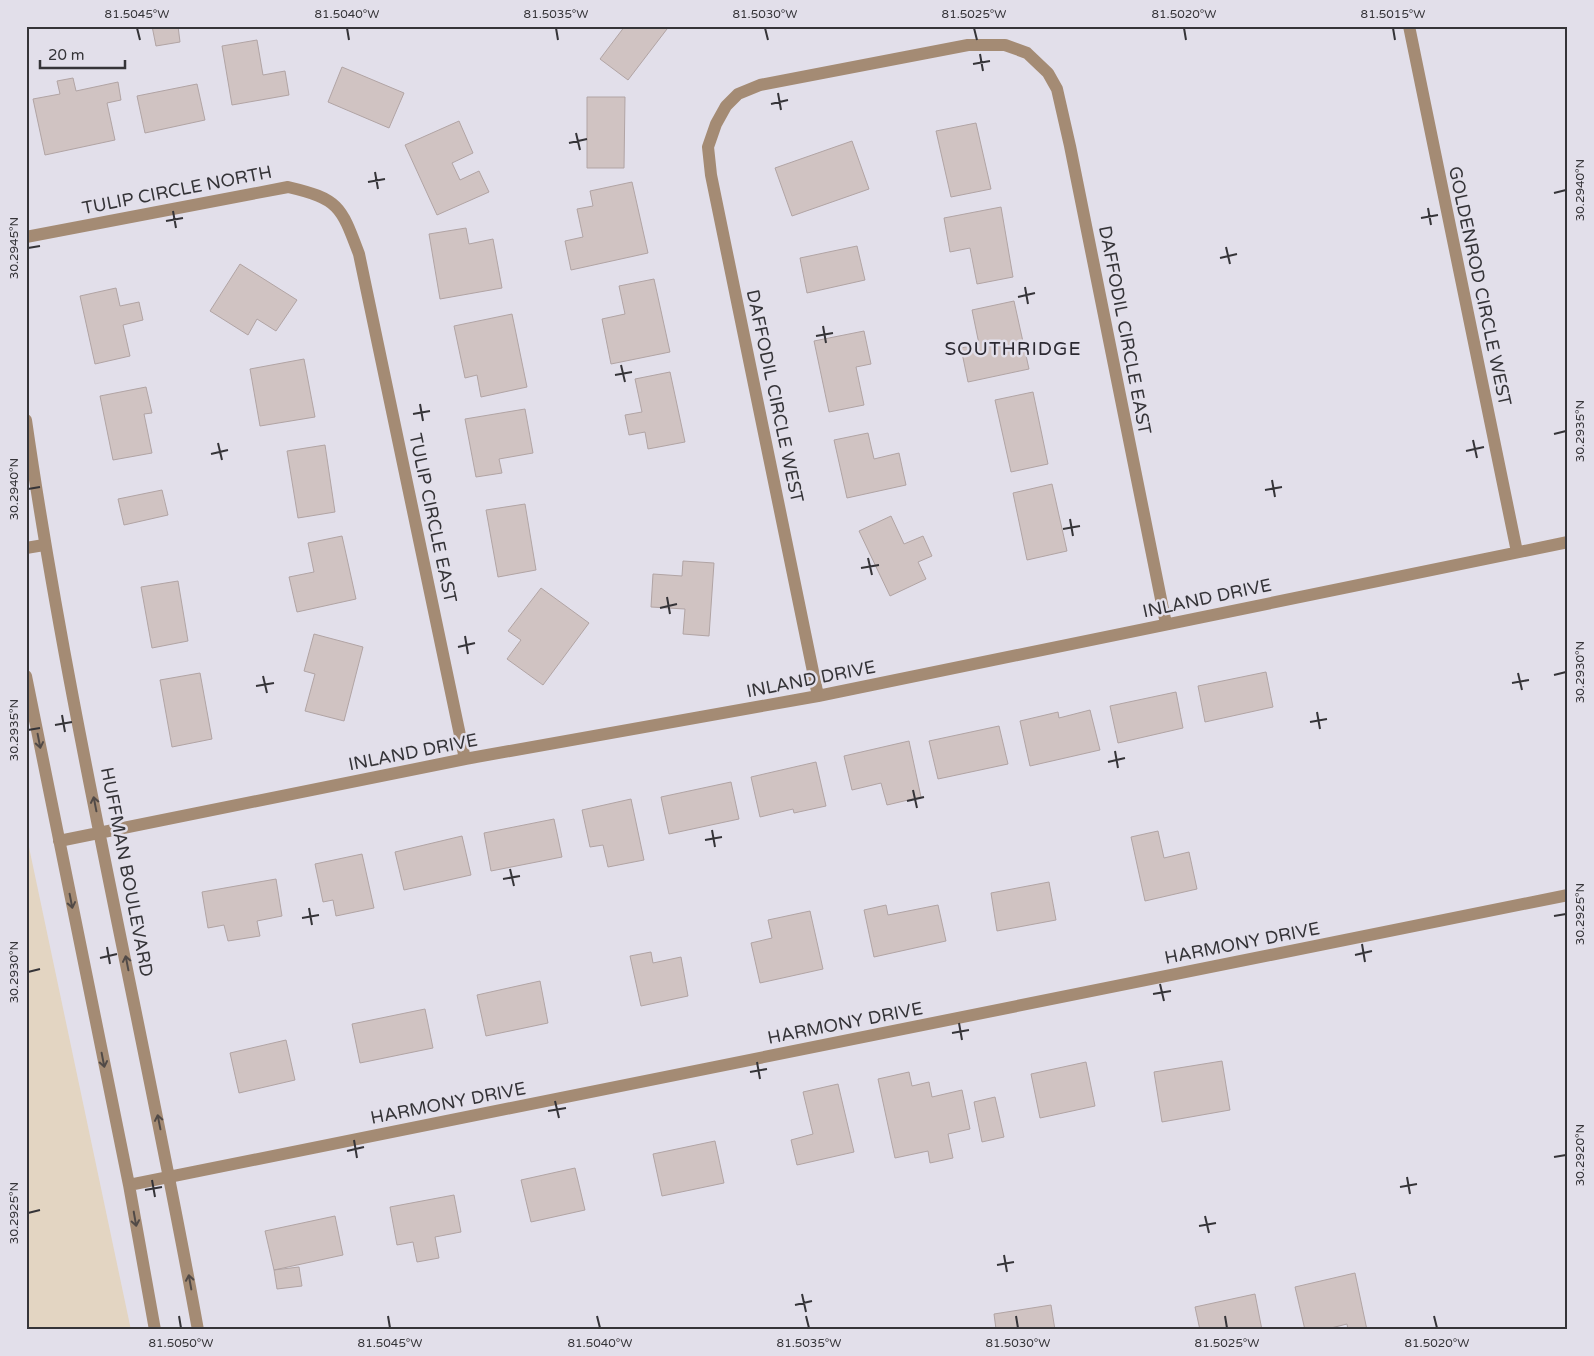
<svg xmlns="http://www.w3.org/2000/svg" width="1594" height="1356" viewBox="0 0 1594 1356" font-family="'Varela Round',sans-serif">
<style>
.education{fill:#e3d5c2}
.building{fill:#d0c3c2;stroke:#b1a4a4}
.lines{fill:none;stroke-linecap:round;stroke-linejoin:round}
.minor{stroke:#a48b74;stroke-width:12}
.oneway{stroke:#514a47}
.ticks{fill:none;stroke:#353438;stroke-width:2}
.labels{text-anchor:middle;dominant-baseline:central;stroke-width:5;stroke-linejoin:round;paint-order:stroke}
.street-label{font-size:18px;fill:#353438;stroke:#e2dfea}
.neighbourhood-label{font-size:19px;letter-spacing:1px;fill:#2b2931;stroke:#e2dfea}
.neatline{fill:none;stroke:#353438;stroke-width:2}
.ticks-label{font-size:12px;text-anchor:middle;fill:#353438}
</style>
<rect width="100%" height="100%" fill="#e2dfea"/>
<path class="education" d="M26,833l105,497h-105z"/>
<path class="building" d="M152,26h26l2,16 -24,4z
M625,26h39l3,3 -39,51 -28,-21z
M257,40l6,35 22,-4 4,24 -57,10 -10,-59z
M342,67l62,26 -15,35 -61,-26z
M73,78l3,13 42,-9 3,18 -14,3 8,37 -70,15 -12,-56 27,-5 -3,-13z
M197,84l8,36 -60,13 -8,-37z
M587,97h38l-1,71h-37z
M459,121l14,32 -21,10 8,17 19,-9 10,21 -52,23 -32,-70z
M976,123l15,66 -40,8 -15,-66z
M852,141l17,48 -77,27 -17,-48z
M632,182l16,71 -77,17 -6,-29 18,-4 -6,-28 16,-3 -3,-15z
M1001,207l12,70 -36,7 -7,-36 -20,4 -6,-34z
M466,228l3,16 24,-5 9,49 -62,11 -11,-65z
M857,246l8,34 -58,13 -7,-35z
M240,264l57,36 -21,31 -19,-12 -9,16 -38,-24z
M654,279l16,73 -59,12 -9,-45 23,-5 -6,-28z
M116,288l4,18 19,-4 4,18 -20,5 7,31 -35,8 -15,-68z
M1014,301l15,68 -61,13 -7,-34 18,-4 -7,-34z
M512,314l15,73 -46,10 -4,-22 -12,3 -11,-52z
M864,331l7,33 -15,3 8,38 -35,7 -15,-71z
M304,359l11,58 -55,9 -10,-57z
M670,372l15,70 -37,7 -3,-17 -16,3 -4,-20 17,-3 -7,-33z
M146,387l6,26 -8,1 8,39 -39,7 -13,-64z
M1033,392l15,72 -37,8 -16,-72z
M525,409l8,44 -34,6 3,14 -26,4 -11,-58z
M868,433l6,26 25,-6 7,32 -59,13 -13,-58z
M325,445l10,67 -37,6 -11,-67z
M1052,484l15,67 -40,9 -14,-67z
M162,490l6,25 -44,10 -6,-26z
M525,504l11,66 -38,7 -12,-67z
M891,516l13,28 19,-8 9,20 -14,6 8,17 -36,17 -31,-65z
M342,536l14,63 -59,13 -8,-35 25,-5 -6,-29z
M683,561l31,2 -5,73 -26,-2 2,-25 -34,-2 2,-33 29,2z
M178,581l10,60 -36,7 -11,-61z
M541,588l48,35 -46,62 -36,-26 14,-19 -13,-9z
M314,634l49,13 -19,74 -39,-10 10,-37 -11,-3z
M1266,672l7,35 -68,15 -7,-36z
M200,673l12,66 -40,8 -12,-67z
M1176,692l7,36 -65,15 -8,-37z
M1090,710l10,40 -70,16 -10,-45 38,-9 1,6z
M999,726l9,38 -70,15 -9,-38z
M909,741l12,56 -34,8 -6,-22 -29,7 -8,-34z
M816,762l10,44 -32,7 -1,-4 -33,8 -9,-40z
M731,782l8,37 -70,15 -8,-37z
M631,799l13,61 -36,7 -5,-22 -13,2 -8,-37z
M554,819l8,38 -71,14 -7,-38z
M1158,831l6,27 25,-6 8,37 -52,12 -14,-64z
M462,836l9,39 -67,15 -9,-38z
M362,854l12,54 -38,8 -3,-16 -10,2 -8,-38z
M276,879l6,37 -25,5 3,15 -32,5 -4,-16 -16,3 -6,-36z
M1049,882l7,38 -59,11 -6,-38z
M886,905l2,10 50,-10 8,36 -72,16 -10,-47z
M810,911l13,58 -63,14 -9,-40 21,-5 -4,-18z
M651,952l2,11 28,-6 7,39 -47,10 -11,-50z
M540,981l8,42 -62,13 -9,-41z
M425,1009l8,39 -73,15 -8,-39z
M286,1040l9,40 -56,13 -9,-40z
M1222,1061l8,49 -68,12 -8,-50z
M1086,1062l9,44 -55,12 -9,-44z
M909,1072l3,14 17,-4 3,15 30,-7 8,39 -22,5 5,24 -23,5 -2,-12 -33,7 -17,-79z
M838,1084l16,68 -57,13 -6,-25 22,-6 -10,-42z
M995,1097l9,40 -22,5 -8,-40z
M715,1141l9,42 -62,13 -9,-42z
M575,1168l10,42 -54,12 -10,-42z
M454,1195l7,37 -26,5 4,21 -22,4 -4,-20 -16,3 -7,-38z
M335,1216l8,39 -69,15 -9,-39z
M299,1267l3,19 -25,3 -3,-19z
M1355,1273l12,57h-19l-1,-6 -24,6h-18l-10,-43z
M1255,1294l7,36h-62l-5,-23z
M1051,1305l4,25h-61l2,-1 -2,-15z"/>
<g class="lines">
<path class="minor" d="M1409,26l108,526
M26,237l262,-50c51,12 53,19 71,67l106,505
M26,420c44,305 117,606 172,910
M26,548l18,-3
M26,676l103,509 26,145
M818,696l-107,-521 -3,-28 8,-23 10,-18 12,-12 22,-9 208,-40h37l22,8 21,20 9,16 13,57 96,478
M59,841l406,-82 353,-63 750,-154
M129,1185l1439,-290"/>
</g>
<defs><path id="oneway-shaft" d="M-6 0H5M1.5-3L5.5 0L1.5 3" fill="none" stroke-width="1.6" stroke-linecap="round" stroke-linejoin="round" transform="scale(1.25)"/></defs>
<g class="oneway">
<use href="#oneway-shaft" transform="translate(39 741) rotate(79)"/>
<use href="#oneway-shaft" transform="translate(95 804) rotate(-101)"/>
<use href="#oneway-shaft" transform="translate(71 901) rotate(79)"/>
<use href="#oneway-shaft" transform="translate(127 963) rotate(-101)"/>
<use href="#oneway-shaft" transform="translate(103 1060) rotate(79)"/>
<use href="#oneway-shaft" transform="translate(159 1122) rotate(-101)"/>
<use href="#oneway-shaft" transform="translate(135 1219) rotate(80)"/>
<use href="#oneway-shaft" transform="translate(190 1282) rotate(-100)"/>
</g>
<path class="ticks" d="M137,28l3,12M347,28l2,12M556,28l2,12M765,28l3,12M974,28l3,12M1184,28l2,12M1393,28l2,12M980,54l3,17M973,64l17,-3M778,93l3,17M771,104l17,-4M576,133l4,17M569,143l18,-4M375,172l3,17M368,182l17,-3M1554,193l12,-3M1428,208l3,17M173,211l3,17M1421,218l17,-3M166,221l17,-3M1226,247l4,17M28,248l12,-2M1220,258l17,-4M1025,287l3,17M1018,297l17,-4M823,326l3,17M816,336l17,-3M621,365l4,17M615,375l17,-3M420,404l3,17M413,414l17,-3M1554,434l12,-3M1473,440l4,18M218,443l4,17M1466,451l18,-4M211,454l17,-4M1272,480l3,17M28,489l12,-2M1265,490l17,-3M1070,519l3,17M1063,529l17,-3M868,558l4,17M861,568l18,-3M667,597l3,17M660,608l17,-4M465,636l3,18M458,647l17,-4M1518,673l4,17M1554,675l12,-3M263,676l4,17M1512,683l17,-3M256,686l18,-3M1317,712l3,17M62,715l3,17M1310,722l17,-3M55,725l17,-3M28,730l12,-2M1115,751l3,17M1108,762l17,-4M913,790l4,18M907,801l17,-4M712,830l3,17M705,840l17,-3M510,869l4,17M503,879l17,-3M309,908l3,17M1554,916l12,-2M302,918l17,-3M1362,944l3,18M107,947l3,17M1355,955l17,-4M100,958l17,-4M28,972l12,-3M1160,984l4,17M1153,994l18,-3M959,1023l3,17M952,1033l17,-3M757,1062l3,17M750,1072l17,-3M555,1101l4,17M548,1111l18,-3M354,1140l3,18M347,1151l17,-4M1554,1157l12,-2M1407,1177l3,17M152,1180l3,17M1400,1187l17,-3M145,1190l17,-3M28,1213l12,-3M1205,1216l4,17M1199,1226l17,-3M1004,1255l3,17M997,1265l17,-3M802,1294l4,18M795,1305l17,-4M179,1316l2,12M388,1316l2,12M597,1316l3,12M806,1316l3,12M1016,1316l2,12M1225,1316l2,12M1434,1316l3,12"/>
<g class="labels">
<g class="street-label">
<text transform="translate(177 190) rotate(-11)">TULIP CIRCLE NORTH</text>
<text transform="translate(1480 286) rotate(78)">GOLDENROD CIRCLE WEST</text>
<text transform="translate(1125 330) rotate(79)">DAFFODIL CIRCLE EAST</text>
<text transform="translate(775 396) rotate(78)">DAFFODIL CIRCLE WEST</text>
<text transform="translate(433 518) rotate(78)">TULIP CIRCLE EAST</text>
<text transform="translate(1207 598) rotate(-12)">INLAND DRIVE</text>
<text transform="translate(811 679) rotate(-11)">INLAND DRIVE</text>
<text transform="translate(413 752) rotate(-11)">INLAND DRIVE</text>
<text transform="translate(127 872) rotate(79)">HUFFMAN BOULEVARD</text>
<text transform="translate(1242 943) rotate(-11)">HARMONY DRIVE</text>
<text transform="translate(845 1023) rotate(-11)">HARMONY DRIVE</text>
<text transform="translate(448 1103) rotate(-11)">HARMONY DRIVE</text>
</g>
<g class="neighbourhood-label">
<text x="1013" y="349">SOUTHRIDGE</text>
</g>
</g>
<rect width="1594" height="1356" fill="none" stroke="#e2dfea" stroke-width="55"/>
<path d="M40 60v8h85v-8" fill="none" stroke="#353438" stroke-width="2.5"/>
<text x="48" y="60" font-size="15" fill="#353438" stroke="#e2dfea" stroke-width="4" paint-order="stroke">20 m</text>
<rect x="28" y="28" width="1538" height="1300" class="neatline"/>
<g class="ticks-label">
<text x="137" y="18">81.5045°W</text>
<text x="347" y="18">81.5040°W</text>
<text x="556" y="18">81.5035°W</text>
<text x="765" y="18">81.5030°W</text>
<text x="974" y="18">81.5025°W</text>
<text x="1184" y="18">81.5020°W</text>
<text x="1393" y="18">81.5015°W</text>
<text transform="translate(1580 190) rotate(-90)" y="4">30.2940°N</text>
<text transform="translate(14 248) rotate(-90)" y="4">30.2945°N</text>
<text transform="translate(1580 431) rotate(-90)" y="4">30.2935°N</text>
<text transform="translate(14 489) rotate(-90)" y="4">30.2940°N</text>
<text transform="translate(1580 672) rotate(-90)" y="4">30.2930°N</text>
<text transform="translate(14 730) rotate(-90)" y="4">30.2935°N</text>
<text transform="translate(1580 914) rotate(-90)" y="4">30.2925°N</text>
<text transform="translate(14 972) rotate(-90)" y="4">30.2930°N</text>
<text transform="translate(1580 1155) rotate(-90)" y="4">30.2920°N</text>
<text transform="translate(14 1213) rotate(-90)" y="4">30.2925°N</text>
<text x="181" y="1347">81.5050°W</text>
<text x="390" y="1347">81.5045°W</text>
<text x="600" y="1347">81.5040°W</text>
<text x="809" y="1347">81.5035°W</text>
<text x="1018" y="1347">81.5030°W</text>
<text x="1227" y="1347">81.5025°W</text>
<text x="1437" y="1347">81.5020°W</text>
</g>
</svg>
